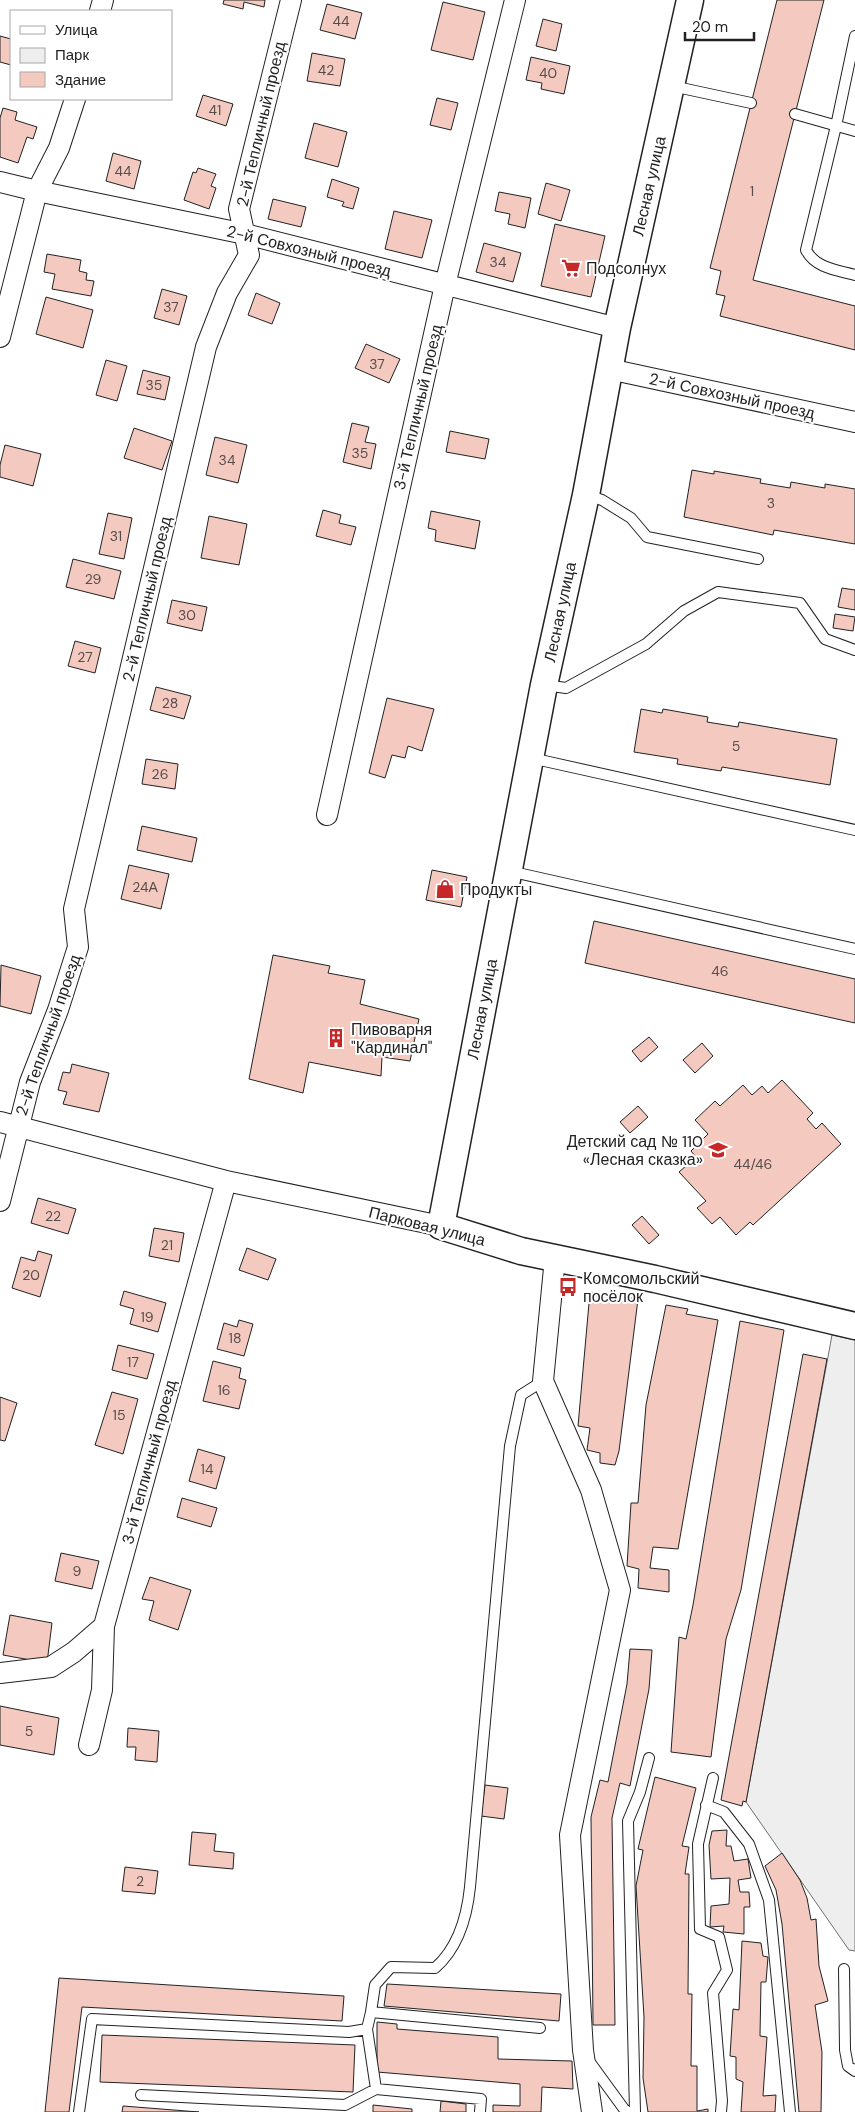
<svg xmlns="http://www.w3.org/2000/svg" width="855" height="2112" viewBox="0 0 855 2112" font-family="'DM Sans',sans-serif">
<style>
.green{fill:#eee;stroke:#6f6f6f}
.building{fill:#f3c9c0;stroke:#222}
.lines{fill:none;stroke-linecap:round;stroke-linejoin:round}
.service-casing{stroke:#222;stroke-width:12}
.minor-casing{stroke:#222;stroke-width:22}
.tertiary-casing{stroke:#222;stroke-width:29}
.service{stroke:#fff;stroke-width:10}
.minor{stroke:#fff;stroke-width:20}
.tertiary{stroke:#fff;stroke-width:26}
.labels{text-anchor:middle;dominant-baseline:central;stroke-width:4;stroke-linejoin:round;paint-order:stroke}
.number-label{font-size:14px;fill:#564c4a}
.street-label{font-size:16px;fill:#222;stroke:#fff}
.poi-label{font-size:16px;fill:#222;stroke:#fff;text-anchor:start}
</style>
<rect width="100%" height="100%" fill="#fff"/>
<path class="green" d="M832,1335l23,5v611l-6,-1 -103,-148z"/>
<path class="building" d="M224,0h41l-1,7 -20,-5 -1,7 -20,-5z
M777,0h47l-71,280 102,26v44l-135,-34 5,-20 -9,-2 5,-23 -11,-3z
M443,2l42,10 -12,48 -42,-10z
M327,4l35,9 -7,26 -35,-9z
M543,19l19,5 -6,27 -20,-5z
M0,36l11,3v26l-11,-3z
M312,53l33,6 -5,27 -33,-5z
M531,57l39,9 -6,28 -23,-5 1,-6 -16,-3z
M203,95l30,9 -7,22 -30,-10z
M437,98l21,5 -7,27 -21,-5z
M3,108l14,4 -2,8 22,7 -4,12 -6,-2 -9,26 -18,-6v-39z
M314,123l33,9 -9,35 -33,-9z
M113,153l28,8 -7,28 -28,-8z
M198,168l18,6 -5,12 5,2 -7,21 -25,-9 9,-28 3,1z
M332,179l27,9 -6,21 -11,-3 2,-4 -17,-5z
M546,183l24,7 -9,31 -23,-7z
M499,192l32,6 -6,30 -17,-4 2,-10 -15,-3z
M273,199l33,8 -5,20 -33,-8z
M394,211l38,9 -10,38 -37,-9z
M555,224l50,12 -14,61 -50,-11z
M484,243l37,10 -8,29 -37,-10z
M47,254l34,6 -2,11 8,2 -1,7 8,1 -3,15 -39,-7 3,-15 -11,-2z
M162,289l25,7 -8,29 -25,-7z
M256,293l24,10 -8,21 -24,-9z
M46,297l47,13 -10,38 -47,-14z
M366,344l34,15 -11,24 -34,-15z
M106,360l21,6 -10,35 -21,-6z
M143,370l27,7 -5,23 -28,-6z
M352,423l17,4 -4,15 11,2 -5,25 -28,-7z
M134,428l38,13 -10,29 -38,-12z
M450,431l39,8 -4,20 -39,-7z
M215,437l32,8 -9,38 -32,-8z
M5,445l36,9 -8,32 -33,-9v-12z
M692,470l22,4v-3l47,8 -1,4 30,5 1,-6 34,6v-4l30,5v55l-81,-14 -1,5 -89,-18z
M323,510l18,5 -2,8 17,4 -5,18 -35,-9z
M431,511l49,10 -5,28 -40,-8 1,-11 -8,-2z
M108,513l24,5 -8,41 -25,-5z
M209,516l38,8 -8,41 -38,-7z
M73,559l48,12 -7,28 -48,-12z
M842,588l13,2v20l-17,-3z
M172,600l35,7 -5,24 -35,-8z
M835,614l20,3 -2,14 -20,-3z
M75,641l26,7 -6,25 -27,-7z
M156,687l35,9 -7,23 -34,-9z
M387,698l47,11 -12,42 -14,-5 -3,12 -13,-3 -7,23 -16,-5z
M641,709l21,4 1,-4 45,8 -1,5 31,5 1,-5 98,17 -7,46 -108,-18 -1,4 -44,-7 1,-5 -44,-7z
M146,759l32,5 -3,25 -33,-5z
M142,826l55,12 -5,24 -55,-12z
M129,865l40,9 -8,35 -40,-10z
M432,870l35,7 -6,30 -35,-7z
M594,921l261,58v44l-270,-60z
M273,955l57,11 -2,7 37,7 -5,24 59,15 -9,42 -28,-4 -1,19 -72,-14 -6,31 -54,-14z
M1,965l40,11 -10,38 -31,-8z
M649,1037l9,10 -17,15 -9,-11z
M702,1043l11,13 -18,17 -12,-13z
M72,1064l37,9 -10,39 -36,-8 4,-12 -9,-2 5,-18 7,1z
M782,1080l31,33 -6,6 9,10 6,-6 19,21 -88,81 -3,-3 -14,13 -16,-18 -8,7 -15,-16 9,-7 -27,-29 17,-15 -5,-6 17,-17 -13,-14 20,-19 5,5 23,-21 9,10 10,-9 6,7z
M638,1106l10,11 -18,16 -10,-11z
M38,1198l38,11 -8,25 -37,-11z
M642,1216l17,19 -10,9 -17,-19z
M154,1228l30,5 -5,29 -30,-6z
M247,1248l29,11 -8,21 -29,-10z
M38,1251l14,4 -12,42 -28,-9 9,-31 14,4z
M124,1291l42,12 -8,29 -28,-8 4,-15 -14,-4z
M590,1292l48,7 -19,152 -4,14 -15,-2v-10l-13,-3 3,-22 -12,-2z
M666,1305l22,4 -2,5 32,6 -40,229 -25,-2 -3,21 19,2v22l-31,-4 1,-19 -12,-3 4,-63h7l8,-98z
M239,1320l14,4 -9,32 -27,-7 7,-26 13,4z
M740,1321l44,9 -43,260 -15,49 -15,118 -40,-5 8,-115 7,2 7,-34z
M118,1345l36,9 -7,25 -35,-9z
M803,1354l24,5 -81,443 -3,-1 -1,5 -21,-6z
M213,1361l28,7 -2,10 7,2 -7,29 -36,-8z
M112,1392l26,7 -15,55 -28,-9z
M0,1397l17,6 -12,38 -5,-1z
M198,1449l27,8 -9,32 -27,-8z
M182,1498l35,10 -6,19 -34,-10z
M61,1553l38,8 -7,28 -37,-8z
M150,1577l41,13 -13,40 -29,-10 5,-19 -12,-2z
M10,1615l42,8 -5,40 -44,-8z
M630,1649l22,1 -3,39 -19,97 -10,-3 -8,35 3,207h-22l-2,-208 9,-37 8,2 19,-98z
M0,1706l59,12 -5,37 -54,-10z
M128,1728l31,3 -2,31 -22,-2 1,-13h-9z
M655,1777l41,11 -14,58 7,1 -4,27h4l-1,120h4l-1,72h6v45l11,-2v3h-60l-5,-34 1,-61 -8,-131 7,-36 -5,-1z
M485,1785l23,3 -4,31 -23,-3z
M727,1830l-1,16h5l3,15 14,-2 3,19 -13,2 2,12h9l1,15h-6v27l-21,-2 1,-6 -14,1 1,-21 18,-2 1,-26 -19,1 -2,-34 3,-14z
M192,1832l24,2 -2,17 20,2 -1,16 -44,-4z
M782,1853l18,27 7,18 4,22 5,-1 3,47 9,35 -13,4 7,47 -1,60h-22l-17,-188 -6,-34 -11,-24z
M125,1867l33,4 -3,23 -33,-3z
M742,1941l19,2 2,13 5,1 -2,25h-5l-1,54 7,1 -4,59 13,-1 -1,17h-34l2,-30 -7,-3v-22l-6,-1 3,-47 6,1z
M59,1978l285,18 -2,25 -260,-14 -13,105h-24z
M387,1984l174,10 -2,27 -175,-15z
M377,2022l20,2v5l101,8v22l74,2 1,28 -31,-2 -1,25h-48v-7l27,1v-22l-143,-12z
M102,2035l253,10 -2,47 -253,-10z
M441,2101l25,3v8h-26z
M373,2105l39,4v3h-39z
M123,2106l76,6h-77z"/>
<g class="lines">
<g class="service-casing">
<path id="service" d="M855,36l-19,90 -30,124c9,18 31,20 49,25
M672,86l79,17
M795,114l60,17
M587,495l15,5 29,18 16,19 111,22
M545,685l21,3 80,-44 38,-33 34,-19 82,11 25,36 30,11
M531,758l324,72
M509,871l346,78
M713,1778l-15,66 2,85 19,8 8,33 -14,23 9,108 -1,11
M706,1805l18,7 25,32 20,56 21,212
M844,1969l1,81 3,16 7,5
M371,2012l-4,17 9,60
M540,2028l-169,-16 4,-27 16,-18 44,1c23,-20 32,-51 35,-81l40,-441 11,-51 22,-14
M589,2061l35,48 4,3
M141,2095l204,10 31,-16 105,10 -1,13
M79,2112l13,-93 257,13 18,-3
M635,2112l-7,-291 12,-29 9,-34"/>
</g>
<g class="minor-casing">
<path id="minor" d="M100,11l3,-11
M0,182l37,9 208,43 372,94
M0,337l37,-146 22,-43 16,-49
M609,369l246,53
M327,815l118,-530 70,-285
M0,1122l226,59 215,45
M0,1201l30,-119 28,-72 20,-63 -4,-38 132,-562 21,-54 22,-38 -10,-46 52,-209
M555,1258l-12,123 48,109 29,100 -50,245 13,215 9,62
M0,1673l51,-6 23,-15 30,-26
M89,1745l13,-55 2,-64 122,-445"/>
</g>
<g class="tertiary-casing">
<path id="tertiary" d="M690,0l-73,328 -31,167 -42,190 -103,541 80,25 134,28 200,47"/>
</g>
<use href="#service" class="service"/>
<use href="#minor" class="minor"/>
<use href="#tertiary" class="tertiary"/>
</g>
<defs>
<g id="supermarket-bare" transform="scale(1.5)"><path d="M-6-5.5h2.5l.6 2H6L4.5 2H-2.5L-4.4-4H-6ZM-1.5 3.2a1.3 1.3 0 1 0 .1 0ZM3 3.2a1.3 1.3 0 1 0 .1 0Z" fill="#c62828" stroke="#fff" stroke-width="2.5" paint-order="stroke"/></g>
<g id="shop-bare" transform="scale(1.5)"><path d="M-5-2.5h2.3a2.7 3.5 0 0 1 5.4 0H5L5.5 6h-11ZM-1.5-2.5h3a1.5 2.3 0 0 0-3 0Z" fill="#c62828" stroke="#fff" stroke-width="2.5" paint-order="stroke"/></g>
<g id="building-bare" transform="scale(1.5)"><path d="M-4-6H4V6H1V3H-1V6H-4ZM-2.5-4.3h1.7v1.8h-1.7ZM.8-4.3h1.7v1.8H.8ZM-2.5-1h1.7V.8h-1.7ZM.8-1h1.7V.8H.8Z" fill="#c62828" stroke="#fff" stroke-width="2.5" paint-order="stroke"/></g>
<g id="school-bare" transform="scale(1.5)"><path d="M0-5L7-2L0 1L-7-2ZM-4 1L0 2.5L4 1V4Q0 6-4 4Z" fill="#c62828" stroke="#fff" stroke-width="2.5" paint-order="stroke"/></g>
<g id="bus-bare" transform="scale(1.5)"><path d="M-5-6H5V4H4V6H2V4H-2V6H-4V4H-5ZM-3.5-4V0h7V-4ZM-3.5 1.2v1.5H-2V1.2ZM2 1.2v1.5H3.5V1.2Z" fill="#c62828" stroke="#fff" stroke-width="2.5" paint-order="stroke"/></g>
</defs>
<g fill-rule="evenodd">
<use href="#supermarket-bare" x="571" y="268"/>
<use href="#shop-bare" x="445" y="889"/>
<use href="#building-bare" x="336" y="1038"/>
<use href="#school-bare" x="718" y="1150"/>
<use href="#bus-bare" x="568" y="1287"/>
</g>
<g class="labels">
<g class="number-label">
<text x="341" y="21">44</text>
<text x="326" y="70">42</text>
<text x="548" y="73">40</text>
<text x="215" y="110">41</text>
<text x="123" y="171">44</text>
<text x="752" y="191">1</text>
<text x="498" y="262">34</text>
<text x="171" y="307">37</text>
<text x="377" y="364">37</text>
<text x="154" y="385">35</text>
<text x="360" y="453">35</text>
<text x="227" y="460">34</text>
<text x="771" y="503">3</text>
<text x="116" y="536">31</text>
<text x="93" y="579">29</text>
<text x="187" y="615">30</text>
<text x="85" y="657">27</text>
<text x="170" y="703">28</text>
<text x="736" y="746">5</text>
<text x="160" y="774">26</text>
<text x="145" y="887">24А</text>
<text x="720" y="971">46</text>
<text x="753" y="1164">44/46</text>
<text x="53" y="1216">22</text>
<text x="167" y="1245">21</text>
<text x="31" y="1275">20</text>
<text x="147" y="1317">19</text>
<text x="235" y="1338">18</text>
<text x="133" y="1362">17</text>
<text x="224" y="1390">16</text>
<text x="119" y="1415">15</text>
<text x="207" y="1469">14</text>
<text x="77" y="1571">9</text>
<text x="29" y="1731">5</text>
<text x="140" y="1881">2</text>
</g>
<g class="street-label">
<text transform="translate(261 124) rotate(-77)">2-й Тепличный проезд</text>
<text transform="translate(649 186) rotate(-77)">Лесная улица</text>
<text transform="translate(309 251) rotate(14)">2-й Совхозный проезд</text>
<text transform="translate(732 396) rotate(12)">2-й Совхозный проезд</text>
<text transform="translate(418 407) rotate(-77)">3-й Тепличный проезд</text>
<text transform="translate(147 599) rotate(-77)">2-й Тепличный проезд</text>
<text transform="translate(560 612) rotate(-78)">Лесная улица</text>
<text transform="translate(482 1009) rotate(-79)">Лесная улица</text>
<text transform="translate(48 1035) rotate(-71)">2-й Тепличный проезд</text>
<text transform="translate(427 1226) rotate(14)">Парковая улица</text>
<text transform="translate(149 1462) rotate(-75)">3-й Тепличный проезд</text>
</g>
<g class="poi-label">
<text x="586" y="268">Подсолнух</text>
<text x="460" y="889">Продукты</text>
<text x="351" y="1029">Пивоварня<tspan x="351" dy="18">"Кардинал"</tspan></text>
<text x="703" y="1141" text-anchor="end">Детский сад № 110<tspan x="703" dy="18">«Лесная сказка»</tspan></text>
<text x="583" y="1278">Комсомольский<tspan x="583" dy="18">посёлок</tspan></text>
</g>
</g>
<rect x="10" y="10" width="162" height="90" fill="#ffffff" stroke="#a7a7a7"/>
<rect x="20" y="26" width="25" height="8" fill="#ffffff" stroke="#a7a7a7"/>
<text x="55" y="35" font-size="15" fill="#222222">Улица</text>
<rect x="20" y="48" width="25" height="15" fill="#eeeeee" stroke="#a7a7a7"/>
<text x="55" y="60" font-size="15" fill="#222222">Парк</text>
<rect x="20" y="72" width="25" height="15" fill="#f3c9c0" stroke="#a7a7a7"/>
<text x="55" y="85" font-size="15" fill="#222222">Здание</text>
<path d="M685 32v8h69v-8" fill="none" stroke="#222222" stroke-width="2.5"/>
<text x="692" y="32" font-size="15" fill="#222222" stroke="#ffffff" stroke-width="4" paint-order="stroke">20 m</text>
</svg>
